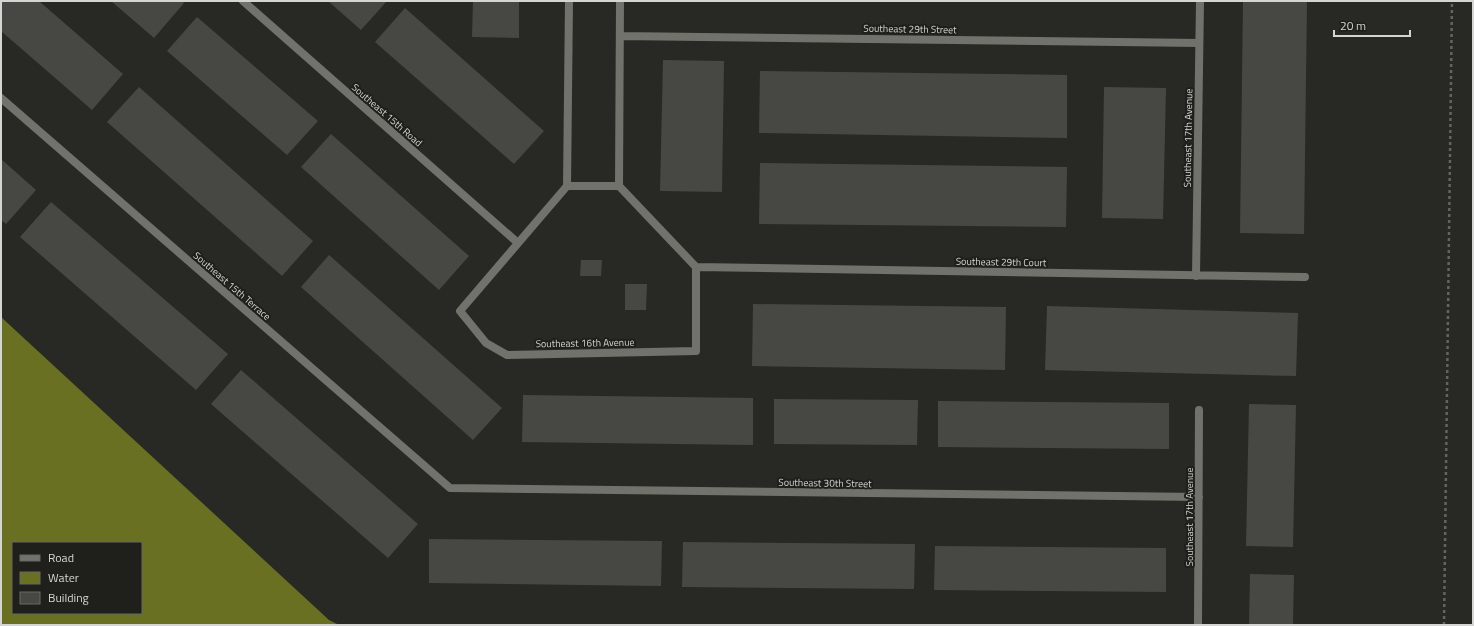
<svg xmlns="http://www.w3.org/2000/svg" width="1474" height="626" viewBox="0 0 1474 626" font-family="'Titillium Web',sans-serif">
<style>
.water{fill:#6a7022;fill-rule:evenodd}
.building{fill:#474843}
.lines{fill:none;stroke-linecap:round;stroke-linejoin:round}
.path{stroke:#63645f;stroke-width:2.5;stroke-dasharray:3 3;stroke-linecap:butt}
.minor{stroke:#71726c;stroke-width:8}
.labels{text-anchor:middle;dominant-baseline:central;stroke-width:4;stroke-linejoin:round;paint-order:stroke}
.street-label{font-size:10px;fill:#d5d6d3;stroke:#1f1f1b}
</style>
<rect width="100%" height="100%" fill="#282924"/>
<path class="water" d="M1,317l328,303 10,5h-338zM13,543h128v70h-128z"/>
<path class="building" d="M1,1h38l84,73 -31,36 -91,-79z
M111,1h71l2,2 -30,35z
M328,1h59l-26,29z
M473,1h46v37l-47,-1z
M1243,1h64l-3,233 -64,-1z
M405,8l139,123 -30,33 -139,-122z
M197,17l121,104 -31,34 -120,-104z
M663,60l61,1 -2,131 -62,-1z
M760,71l307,4v63l-308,-5z
M139,87l174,154 -31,35 -175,-154z
M1104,87l62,1 -3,131 -61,-1z
M331,134l138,122 -30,34 -138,-123z
M1,159l35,31 -30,34 -5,-4z
M760,163l307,4 -1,60 -307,-3z
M51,202l177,152 -32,36 -176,-153z
M329,255l173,153 -29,32 -172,-153z
M581,260h21l-1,16h-21z
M625,284h22l-1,26h-21z
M753,304l253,3 -1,63 -253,-4z
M1047,306l251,7 -2,63 -251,-6z
M241,370l177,154 -30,34 -177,-154z
M523,395l230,3v47l-231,-3z
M774,399l144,1 -1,45 -143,-1z
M938,401l231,2v46l-231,-2z
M1249,404l47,1 -3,142 -47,-1z
M429,539l233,2 -1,45 -232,-3z
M683,542l232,2 -1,45 -232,-2z
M935,546l231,2v44l-232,-2z
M1250,574l44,1 -1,50h-44z"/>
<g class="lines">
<path class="path" d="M1444,625l8,-624"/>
<path class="minor" d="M243,1l275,242
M620,36l579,7
M1,98l449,390 749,9
M567,186h52l77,81v84l-189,4 -21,-12 -26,-32 107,-125 2,-185
M619,186l1,-185
M696,267l609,10
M1196,276l4,-275
M1198,625l1,-215"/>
</g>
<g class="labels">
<g class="street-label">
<text transform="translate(910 29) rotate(1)">Southeast 29th Street</text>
<text transform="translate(387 115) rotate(41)">Southeast 15th Road</text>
<text transform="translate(1188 138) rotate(-89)">Southeast 17th Avenue</text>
<text transform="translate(1001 262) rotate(1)">Southeast 29th Court</text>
<text transform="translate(232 286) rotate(41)">Southeast 15th Terrace</text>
<text transform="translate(585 343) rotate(-1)">Southeast 16th Avenue</text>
<text transform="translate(825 483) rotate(1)">Southeast 30th Street</text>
<text transform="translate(1189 517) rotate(-90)">Southeast 17th Avenue</text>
</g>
</g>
<rect width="1474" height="626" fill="none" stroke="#d5d6d3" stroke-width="4"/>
<rect x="12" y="542" width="130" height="72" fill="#1f1f1b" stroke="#686865"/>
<rect x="20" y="555" width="20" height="6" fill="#71726c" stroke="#686865"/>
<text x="48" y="562" font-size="12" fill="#d5d6d3">Road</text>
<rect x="20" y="572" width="20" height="12" fill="#6a7022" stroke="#686865"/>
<text x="48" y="582" font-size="12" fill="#d5d6d3">Water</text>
<rect x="20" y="592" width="20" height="12" fill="#474843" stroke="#686865"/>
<text x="48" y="602" font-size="12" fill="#d5d6d3">Building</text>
<path d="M1334 30v6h76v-6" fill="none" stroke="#d5d6d3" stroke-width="2"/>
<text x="1340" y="30" font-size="12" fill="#d5d6d3" stroke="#1f1f1b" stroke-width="3" paint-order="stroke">20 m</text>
</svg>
